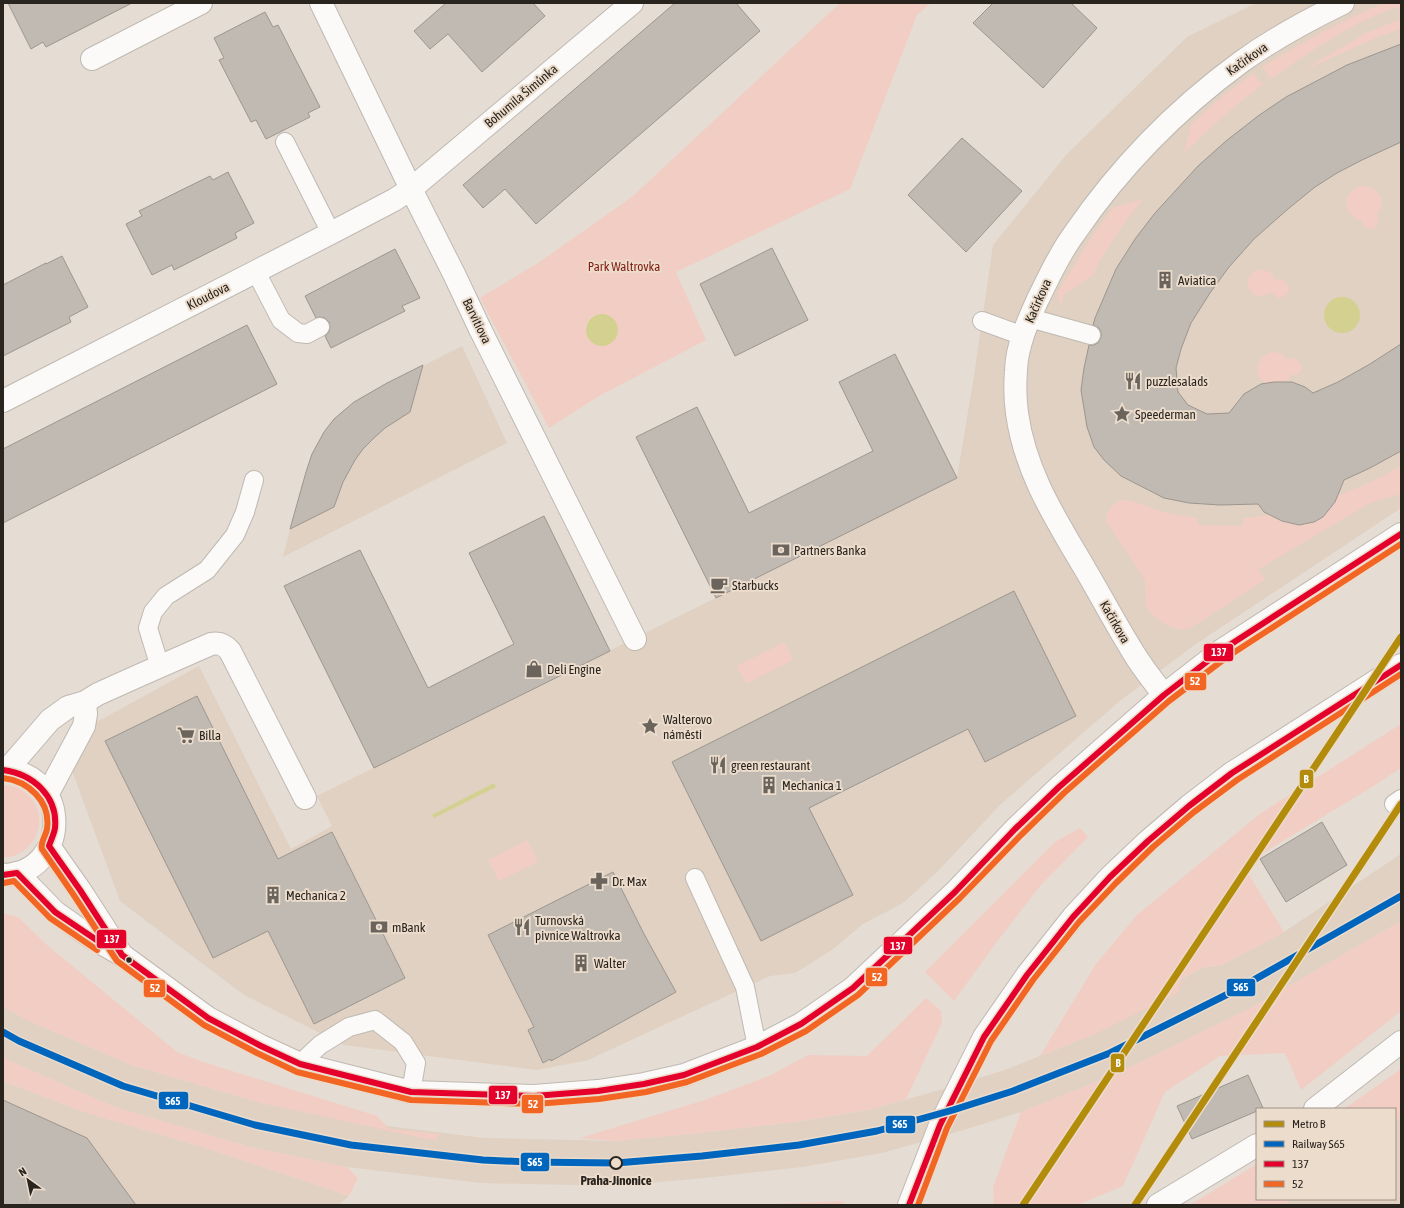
<svg xmlns="http://www.w3.org/2000/svg" width="1404" height="1208" viewBox="0 0 1404 1208" font-family="'Asap Condensed',sans-serif">
<style>
.built{fill:#e0d1c2}
.green{fill:#f2cdc4;fill-rule:evenodd}
.water{fill:#d4d190}
.building{fill:#c0bab3;stroke:#9c968f}
.lines{fill:none;stroke-linecap:round;stroke-linejoin:round}
.service-casing{stroke:#bfb9b2;stroke-width:20}
.pedestrian-casing{stroke:#bfb9b2;stroke-width:24}
.minor-casing{stroke:#bfb9b2;stroke-width:24}
.tertiary-casing{stroke:#bfb9b2;stroke-width:24}
.secondary-casing{stroke:#bfb9b2;stroke-width:24}
.service{stroke:#fbfaf8;stroke-width:18}
.pedestrian{stroke:#fbfaf8;stroke-width:22}
.minor{stroke:#fbfaf8;stroke-width:22}
.tertiary{stroke:#fbfaf8;stroke-width:22}
.secondary{stroke:#fbfaf8;stroke-width:22}
.bus-1-casing{stroke:#ecdccc;stroke-width:9}
.bus-2-casing{stroke:#ecdccc;stroke-width:9}
.bus-1{stroke:#e4002b;stroke-width:6}
.bus-2{stroke:#f26522;stroke-width:6}
.rail-1-casing{stroke:#ecdccc;stroke-width:10}
.rail-1{stroke:#0065bd;stroke-width:7}
.metro-1-casing{stroke:#ecdccc;stroke-width:10}
.metro-1{stroke:#b28c0a;stroke-width:7}
.bus-dot{fill:#29241e;stroke:#ecdccc;stroke-width:1.5}
.stop-dot{fill:#ecdccc;stroke:#29241e;stroke-width:2}
.labels{text-anchor:middle;dominant-baseline:central;stroke-width:4;stroke-linejoin:round;paint-order:stroke}
.street-label{font-size:13px;fill:#29241e;stroke:#ecdccc}
.park-label{font-size:13px;fill:#841c13;stroke:#ecdccc}
.poi-label{font-size:13px;fill:#29241e;stroke:#ecdccc;text-anchor:start}
.stop-label{font-size:13px;font-weight:bold;fill:#29241e;stroke:#ecdccc}
.line-badge{stroke:#ecdccc;stroke-width:1.5}
.badge-label{font-size:11px;text-anchor:middle;font-weight:bold;fill:#fff}
</style>
<rect width="100%" height="100%" fill="#e5dcd3"/>
<path class="built" d="M1256,3h145v505l-208,138 -72,54 -120,104 -65,69 -33,30 -40,21 -31,26 -37,23 -25,3 -182,84 -51,10 -193,-25 -100,-50 -124,-94 -50,-136 10,-34 119,-65 92,183 41,-23 -15,-30 640,-318 17,-102 19,-131 74,-91 120,-117z
M462,346l45,97 -224,114 7,-28 20,-68 14,-29 17,-20 31,-20z
M1401,854v67l-152,88 -131,64 -97,39 -61,19 -78,22 -80,14 -98,11 -88,8 -135,-3 -134,-16 -97,-20 -135,-40 -112,-49v-51l26,14 102,44 130,38 94,19 129,16 131,3 85,-8 95,-11 78,-13 74,-21 58,-18 90,-36 87,-55 22,-12 16,-1 64,-34z
M3,1081l78,30 121,36 147,49 -11,9h-335z
M1401,1117v88h-117l8,-6h103v-78z"/>
<path class="green" d="M840,3h91l-14,12 -67,174 -174,83 30,68 -107,56 -50,32 -69,-130 58,-35 94,-66zM599,314l14,4 5,10 -33,1c2,-8 6,-13 14,-15z
M1384,3h17v3c-48,15 -90,45 -130,73l-9,-12c39,-24 79,-46 122,-64z
M1401,19v10l-23,8 -78,35 66,-39z
M1253,73l10,12c-29,20 -54,44 -79,68l7,-29 32,-28z
M1361,186c18,0 26,15 16,29l2,8 -5,6c-6,2 -11,-2 -12,-8 -20,-5 -21,-29 -1,-35z
M1143,199l-23,30 -19,30 -8,16 -30,20 -2,11 -3,-9v-5l26,-43 28,-41z
M1258,269l12,3 5,8c6,-2 11,0 14,7 0,6 -4,11 -11,11l-7,-6c-18,14 -35,-12 -13,-23z
M1270,352l11,1 8,7 3,-2 5,1 5,7 -1,6 -5,3h-5c-4,7 -7,8 -15,9 -22,3 -25,-24 -6,-32z
M1401,466v28l-29,8 -113,67 6,11 -76,49c-18,3 -32,-9 -43,-21l-1,-28 -39,-59c0,-9 8,-21 19,-21 8,-1 26,9 35,11 12,3 25,5 37,7l1,7 44,1 1,-8c55,-4 110,-25 158,-52z
M784,642l9,18 -47,24 -9,-18z
M1401,724v44l-29,19 -129,78 41,67 -64,34 -16,1 -22,12 -4,14 -83,41 -55,22 56,-92 41,-49 124,-102z
M3,785c36,1 50,45 20,66 -6,4 -13,7 -20,6z
M1080,828l8,9 -48,49 -44,57 -42,58 -29,-29 130,-130z
M527,840l11,22 -39,19 -11,-21z
M3,913l15,4 29,28 130,107 26,10 174,54 12,13 50,5 -3,7 -175,-38 -130,-38 -102,-44 -26,-14z
M1401,921v90l-100,79 -16,-37 -65,3 -55,36 -42,94 -46,19h-83l-1,-18 28,-75 97,-39 131,-64z
M926,998l15,13 1,12 -36,76 -33,10 -78,13 -95,11 -85,8 -35,-3 125,-38 66,-25 37,-20 59,1z
M3,1058l112,49 135,40 97,20 11,11 -9,18 -147,-49 -121,-36 -78,-30z
M1401,1069v48l-6,4v-12h-51z
M1257,1164v35h35l-8,6h-94z
M844,1201l-1,4h-92z"/>
<path class="water" d="M1324 315a18 18 0 1 1 36 0a18 18 0 1 1-36 0Z
M586 330a16 16 0 1 1 32 0a16 16 0 1 1-32 0Z
M494,783l2,4 -62,31 -2,-3z"/>
<path class="building" d="M8,3h124l-86,44 -3,-5 -12,7z
M446,3h87l12,13 -63,56 -34,-38 -18,15 -16,-18z
M675,3h61l24,28 -224,193 -31,-35 -22,19 -20,-23z
M993,3h78l26,25 -54,60 -70,-65z
M265,12l8,15 5,-2 42,82 -12,6 2,4 -44,22 -10,-19 -5,2 -32,-62 5,-2 -10,-20z
M1401,44v98l-39,18 -25,13 -22,14 -27,22 -34,30 -25,28 -19,26 -19,30 -10,26 -5,19 2,24 10,13 19,9 22,-1 15,-19 17,-10 13,-2h18l13,5 8,6 25,-11 32,-18 31,-20v107l-31,17 -26,12 -9,22 -12,15 -9,5 -15,3 -17,-4 -18,-9 -6,-8 -38,1 -31,-2 -25,-5 -43,-22 -17,-16 -10,-13 -7,-20 -6,-37 3,-22 5,-23h5l4,-2 3,-6v-4l-2,-5 -6,-3 2,-7 21,-49 19,-30 20,-26 43,-47 28,-25 32,-25 28,-19 61,-32z
M962,138l60,53 -56,61 -58,-57z
M228,172l26,51 -19,10 2,5 -63,32 -2,-5 -20,10 -26,-51 16,-8 -3,-5 71,-35 3,4z
M772,248l36,72 -73,36 -35,-72z
M395,249l25,49 -18,8 3,5 -74,37 -6,-12 4,-4 1,-5 -1,-5 -4,-4 -5,-1 -4,1 -11,-22z
M62,256l26,51 -19,10 2,5 -68,34v-71l43,-22v1z
M247,325l30,59 -274,139v-74z
M895,354l62,124 -241,120 -80,-161 61,-30 52,106 124,-62 -34,-69z
M423,365l-13,47 -25,16 -11,10 -11,11 -8,11 -12,22 -9,25 -44,22 16,-57 6,-18 12,-22 10,-13 20,-17 33,-19z
M544,516l66,135 -236,117 -90,-182 76,-36 68,138 86,-44 -45,-91z
M1014,591l62,125 -91,46 -17,-33 -159,79 44,87 -92,46 -89,-179z
M197,696l81,163 54,-27 73,146 -91,46 -46,-93 -55,27 -108,-217z
M1322,822l25,43 -61,37 -26,-43z
M613,872l31,62 32,58 -125,69 -1,-2 -7,4 -15,-33 6,-3 -46,-92z
M1248,1075l15,33 -6,1v2l-65,28 -15,-33z
M3,1100l84,38 49,67h-133z"/>
<g class="lines">
<g class="service-casing">
<path id="service" d="M285,142l46,91
M256,272l25,48 17,13 9,1 13,-7
M1030,318l61,17
M982,321l41,15
M160,667l-12,-39 5,-16 13,-16 41,-26 28,-35 10,-23 9,-32
M1394,804l7,-5
M695,878l50,109 12,60
M300,1064l20,-19 29,-18 26,-7 28,22 13,21 -5,29"/>
</g>
<g class="pedestrian-casing">
<path id="pedestrian" d="M480,329l155,310"/>
</g>
<g class="minor-casing">
<path id="minor" d="M321,3l90,186 43,85 26,55
M92,59l109,-56
M3,401l328,-168 63,-33 17,-11 221,-186
M1164,695c-11,-14 -22,-28 -31,-43 -17,-27 -32,-56 -48,-83 -30,-51 -60,-97 -68,-156 -2,-14 -2,-29 -1,-43 1,-25 12,-49 22,-71 11,-22 21,-45 36,-65 45,-66 103,-125 167,-172 32,-23 67,-42 102,-59
M7,770l43,-50 18,-13 17,-5 13,-8 40,-18 73,-32c9,-2 14,1 19,7l75,147
M47,795l37,-69 2,-12 -1,-12
M49,846l31,44 40,62
M17,873l38,39 34,24 33,19 86,63 53,28 39,18 111,28 123,4 64,-5 46,-7 40,-9 73,-28 44,-23 52,-36 102,-96 60,-63 44,-42 105,-92 58,-45 179,-116
M1315,1109l86,-67
M1158,1205l99,-60"/>
</g>
<g class="tertiary-casing">
<path id="tertiary" d="M3,770c70,3 67,104 0,105"/>
</g>
<g class="secondary-casing">
<path id="secondary" d="M909,1205l31,-80 44,-88 43,-62 46,-58 37,-40 38,-36 41,-35 43,-33 169,-108"/>
</g>
<use href="#service" class="service"/>
<use href="#pedestrian" class="pedestrian"/>
<use href="#minor" class="minor"/>
<use href="#tertiary" class="tertiary"/>
<use href="#secondary" class="secondary"/>
<g class="bus-1-casing">
<path id="bus-1" d="M3,770c30,4 55,26 52,58 -1,6 -4,12 -6,18l31,44 42,65 86,63 53,28 39,18 111,28 123,4 64,-5 46,-7 40,-9 73,-28 44,-23 52,-36 102,-96 60,-63 44,-42 105,-92 58,-45 179,-116
M3,875l14,-2 38,39 46,31
M909,1205l31,-80 44,-88 43,-62 46,-58 37,-40 38,-36 41,-35 43,-33 169,-108"/>
</g>
<g class="bus-2-casing">
<path id="bus-2" d="M3,778c25,3 48,23 44,51 -1,7 -7,13 -5,20l31,45 44,67 87,64 53,28 40,19 114,28 124,4 64,-5 47,-7 41,-10 74,-28 45,-23 52,-36 102,-97 61,-63 43,-42 105,-92 58,-44 174,-113
M4,883l10,-2 36,37 47,32
M918,1205l29,-77 44,-87 42,-61 46,-58 37,-39 37,-36 41,-35 43,-32 164,-106"/>
</g>
<use href="#bus-1" class="bus-1"/>
<use href="#bus-2" class="bus-2"/>
<g class="rail-1-casing">
<path id="rail-1" d="M3,1032l16,9 104,45 132,39 96,20 132,15 45,2 88,1 86,-7 97,-11 78,-14 76,-21 60,-19 97,-38 128,-64 163,-93"/>
</g>
<use href="#rail-1" class="rail-1"/>
<g class="metro-1-casing">
<path id="metro-1" d="M1023,1205l378,-568
M1135,1205l266,-401"/>
</g>
<use href="#metro-1" class="metro-1"/>
</g>
<defs>
<g id="building-bare" transform="scale(1.38)"><path d="M-4-6H4V6H1V3H-1V6H-4ZM-2.5-4.3h1.7v1.8h-1.7ZM.8-4.3h1.7v1.8H.8ZM-2.5-1h1.7V.8h-1.7ZM.8-1h1.7V.8H.8Z" fill="#6b645d" stroke="#ecdccc" stroke-width="2.5" paint-order="stroke"/></g>
<g id="restaurant-bare" transform="scale(1.38)"><path d="M-5-6h1v4h1v-4h1v4h1v-4h1v5L-1.5 .5V6h-2V.5L-5-1ZM5-6V6H3V1.5H1.5Q1.5-4 5-6Z" fill="#6b645d" stroke="#ecdccc" stroke-width="2.5" paint-order="stroke"/></g>
<g id="sight-bare" transform="scale(1.38)"><path d="M0-6L1.8-2.2L6-1.7L2.9 1.2L3.7 5.4L0 3.3L-3.7 5.4L-2.9 1.2L-6-1.7L-1.8-2.2Z" fill="#6b645d" stroke="#ecdccc" stroke-width="2.5" paint-order="stroke"/></g>
<g id="bank-bare" transform="scale(1.38)"><path d="M-6-4H6V4H-6ZM0-2.3a2.3 2.3 0 1 0 0 4.6a2.3 2.3 0 1 0 0-4.6Z" fill="#6b645d" stroke="#ecdccc" stroke-width="2.5" paint-order="stroke"/></g>
<g id="cafe-bare" transform="scale(1.38)"><path d="M-5.5-4.5H6V0H3Q3 3.5 0 3.5H-2.5Q-5.5 3.5-5.5 0ZM3-3.2v2h1.7v-2ZM-6 4.5H4V6H-6Z" fill="#6b645d" stroke="#ecdccc" stroke-width="2.5" paint-order="stroke"/></g>
<g id="shop-bare" transform="scale(1.38)"><path d="M-5-2.5h2.3a2.7 3.5 0 0 1 5.4 0H5L5.5 6h-11ZM-1.5-2.5h3a1.5 2.3 0 0 0-3 0Z" fill="#6b645d" stroke="#ecdccc" stroke-width="2.5" paint-order="stroke"/></g>
<g id="supermarket-bare" transform="scale(1.38)"><path d="M-6-5.5h2.5l.6 2H6L4.5 2H-2.5L-4.4-4H-6ZM-1.5 3.2a1.3 1.3 0 1 0 .1 0ZM3 3.2a1.3 1.3 0 1 0 .1 0Z" fill="#6b645d" stroke="#ecdccc" stroke-width="2.5" paint-order="stroke"/></g>
<g id="pharmacy-bare" transform="scale(1.38)"><path d="M-2-6h4v4h4v4h-4v4h-4v-4h-4v-4h4Z" fill="#6b645d" stroke="#ecdccc" stroke-width="2.5" paint-order="stroke"/></g>
</defs>
<g fill-rule="evenodd">
<use href="#building-bare" x="1165" y="280"/>
<use href="#restaurant-bare" x="1133" y="381"/>
<use href="#sight-bare" x="1122" y="414"/>
<use href="#bank-bare" x="781" y="550"/>
<use href="#cafe-bare" x="719" y="585"/>
<use href="#shop-bare" x="534" y="669"/>
<use href="#sight-bare" x="650" y="726"/>
<use href="#supermarket-bare" x="186" y="735"/>
<use href="#restaurant-bare" x="718" y="765"/>
<use href="#building-bare" x="769" y="785"/>
<use href="#pharmacy-bare" x="599" y="881"/>
<use href="#building-bare" x="273" y="895"/>
<use href="#bank-bare" x="379" y="927"/>
<use href="#restaurant-bare" x="522" y="927"/>
<use href="#building-bare" x="581" y="963"/>
</g>
<circle class="bus-dot" cx="129" cy="960" r="3.5"/>
<circle class="stop-dot" cx="616" cy="1163" r="6"/>
<g class="labels">
<g class="street-label">
<text transform="translate(1247 59) rotate(-35)">Kačírkova</text>
<text transform="translate(521 96) rotate(-40)">Bohumila Šimůnka</text>
<text transform="translate(208 296) rotate(-27)">Kloudova</text>
<text transform="translate(1038 301) rotate(-66)">Kačírkova</text>
<text transform="translate(477 321) rotate(64)">Barvitiova</text>
<text transform="translate(1115 622) rotate(60)">Kačírkova</text>
</g>
<g class="park-label">
<text x="624" y="266">Park Waltrovka</text>
</g>
<g class="poi-label">
<text x="1178" y="280">Aviatica</text>
<text x="1146" y="381">puzzlesalads</text>
<text x="1135" y="414">Speederman</text>
<text x="794" y="550">Partners Banka</text>
<text x="732" y="585">Starbucks</text>
<text x="547" y="669">Deli Engine</text>
<text x="663" y="719">Walterovo<tspan x="663" dy="15">náměstí</tspan></text>
<text x="199" y="735">Billa</text>
<text x="731" y="765">green restaurant</text>
<text x="782" y="785">Mechanica 1</text>
<text x="612" y="881">Dr. Max</text>
<text x="286" y="895">Mechanica 2</text>
<text x="535" y="920">Turnovská<tspan x="535" dy="15">pivnice Waltrovka</tspan></text>
<text x="392" y="927">mBank</text>
<text x="594" y="963">Walter</text>
</g>
<g class="stop-label">
<text x="616" y="1180">Praha-Jinonice</text>
</g>
</g>
<g class="line-badge">
<rect x="1203" y="643" width="31" height="19" rx="4" fill="#e4002b"/>
<rect x="1184" y="672" width="23" height="19" rx="4" fill="#f26522"/>
<rect x="1299" y="769" width="15" height="20" rx="4" fill="#b28c0a"/>
<rect x="96" y="929" width="31" height="20" rx="4" fill="#e4002b"/>
<rect x="883" y="936" width="30" height="19" rx="4" fill="#e4002b"/>
<rect x="865" y="967" width="23" height="20" rx="4" fill="#f26522"/>
<rect x="1226" y="978" width="30" height="19" rx="4" fill="#0065bd"/>
<rect x="143" y="979" width="23" height="19" rx="4" fill="#f26522"/>
<rect x="1110" y="1053" width="15" height="20" rx="4" fill="#b28c0a"/>
<rect x="488" y="1085" width="30" height="20" rx="4" fill="#e4002b"/>
<rect x="158" y="1091" width="31" height="19" rx="4" fill="#0065bd"/>
<rect x="521" y="1094" width="23" height="20" rx="4" fill="#f26522"/>
<rect x="885" y="1115" width="31" height="19" rx="4" fill="#0065bd"/>
<rect x="520" y="1152" width="30" height="20" rx="4" fill="#0065bd"/>
</g>
<g class="badge-label">
<text x="1219" y="656">137</text>
<text x="1195" y="685">52</text>
<text x="1306" y="783">B</text>
<text x="112" y="943">137</text>
<text x="898" y="950">137</text>
<text x="877" y="981">52</text>
<text x="1241" y="991">S65</text>
<text x="155" y="992">52</text>
<text x="1118" y="1067">B</text>
<text x="503" y="1099">137</text>
<text x="173" y="1105">S65</text>
<text x="533" y="1108">52</text>
<text x="900" y="1128">S65</text>
<text x="535" y="1166">S65</text>
</g>
<rect width="1404" height="1208" fill="none" stroke="#29241e" stroke-width="8"/>
<rect x="1256" y="1108" width="140" height="92" fill="#ecdccc" stroke="#9e9286"/>
<rect x="1264" y="1121" width="20" height="6" fill="#b28c0a" stroke="#9e9286"/>
<text x="1292" y="1128" font-size="12" fill="#29241e">Metro B</text>
<rect x="1264" y="1141" width="20" height="6" fill="#0065bd" stroke="#9e9286"/>
<text x="1292" y="1148" font-size="12" fill="#29241e">Railway S65</text>
<rect x="1264" y="1161" width="20" height="6" fill="#e4002b" stroke="#9e9286"/>
<text x="1292" y="1168" font-size="12" fill="#29241e">137</text>
<rect x="1264" y="1181" width="20" height="6" fill="#f26522" stroke="#9e9286"/>
<text x="1292" y="1188" font-size="12" fill="#29241e">52</text>
<g transform="translate(28 1180) rotate(327)" stroke="#ecdccc" stroke-width="3" paint-order="stroke">
<path d="M0-3L7 15L0 10L-7 15Z" fill="#29241e"/>
<text y="-6" font-size="11" font-weight="bold" text-anchor="middle" fill="#29241e">N</text>
</g>
</svg>
